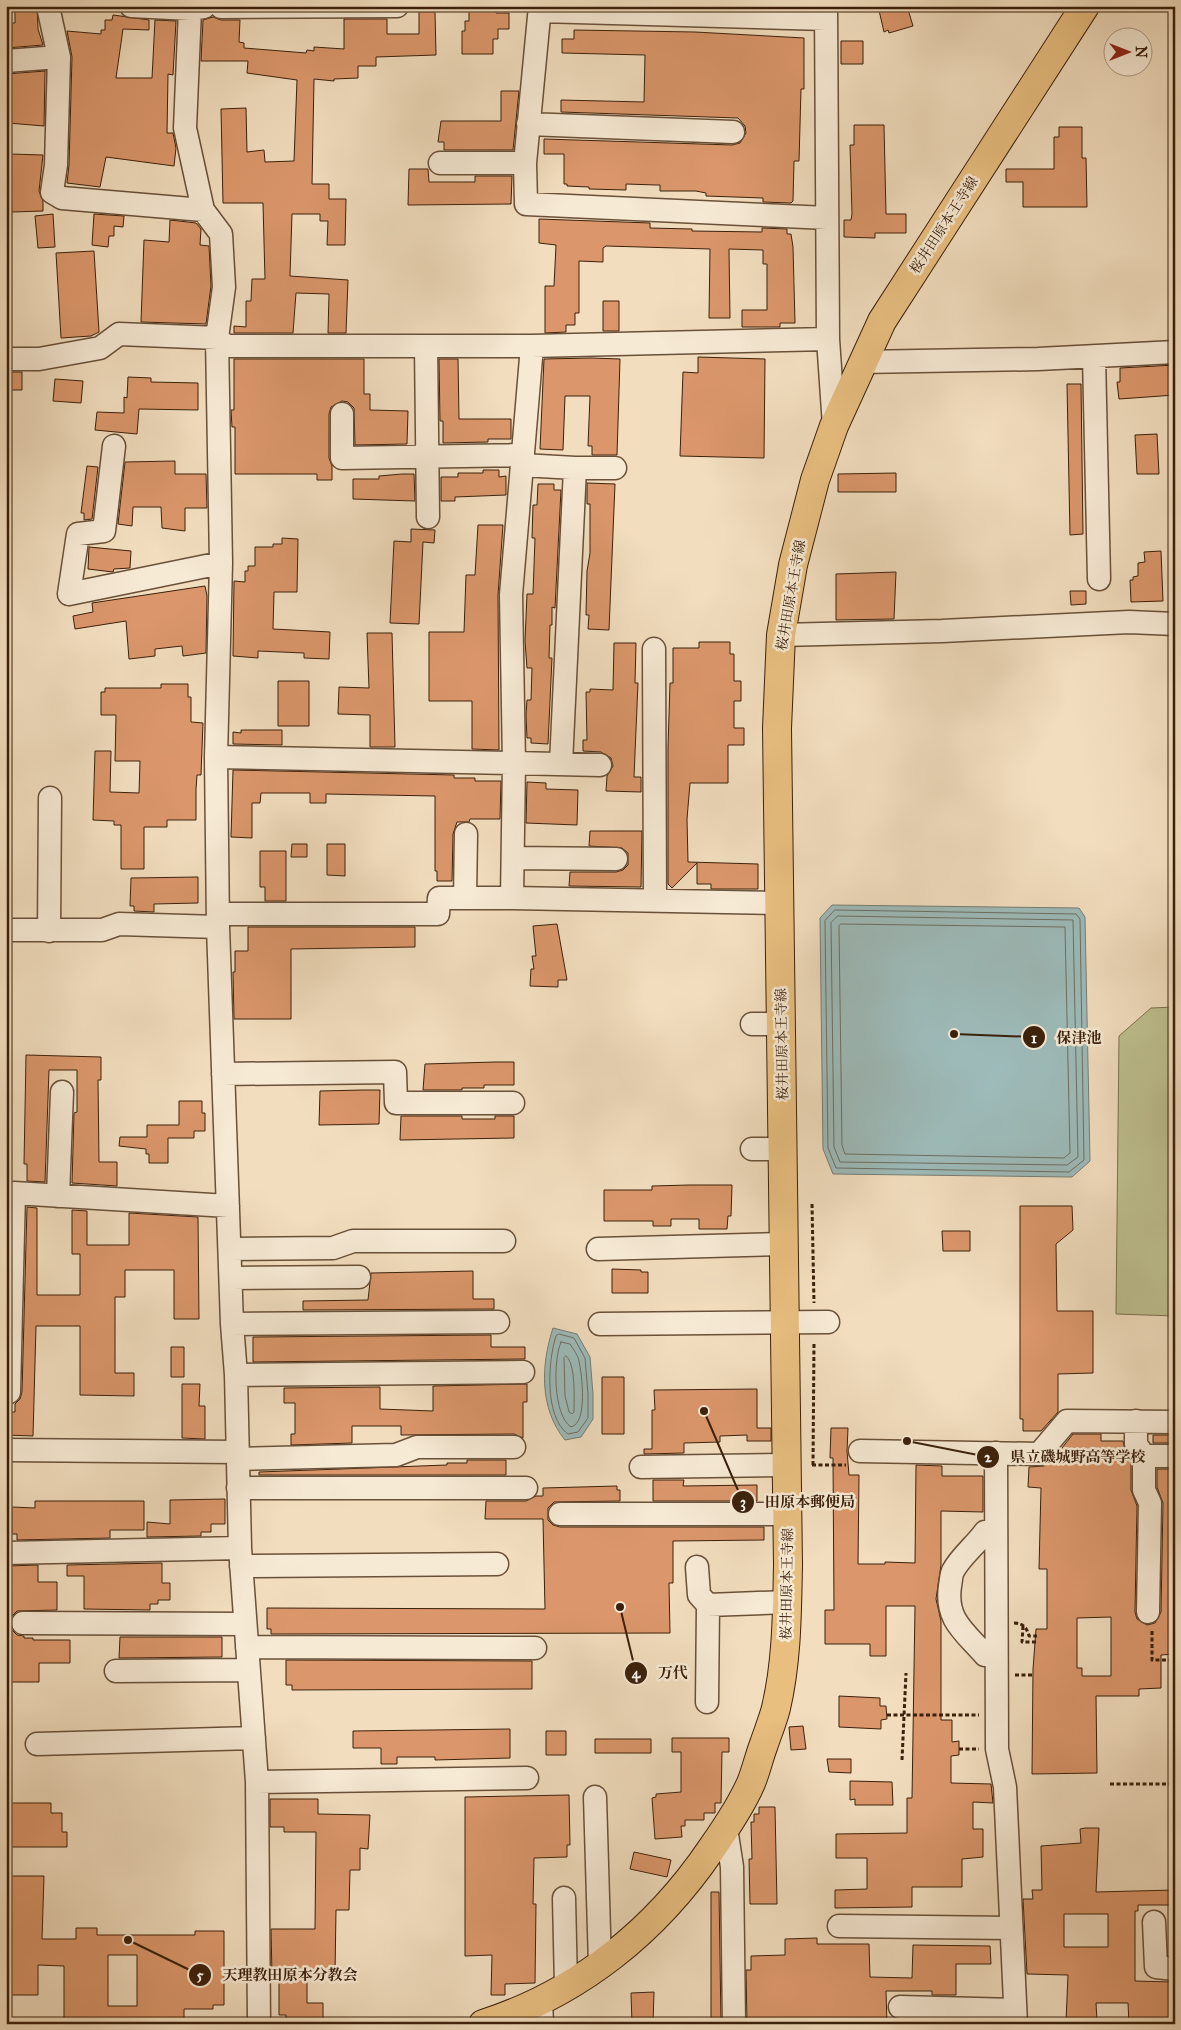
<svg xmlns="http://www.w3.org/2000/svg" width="1181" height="2030" viewBox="0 0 1181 2030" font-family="'IM FELL Great Primer','Noto Serif JP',serif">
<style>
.green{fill:#bec090;stroke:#7c704e}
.water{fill:#9dbbba;stroke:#767d74}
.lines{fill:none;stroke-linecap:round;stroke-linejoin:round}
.shore{stroke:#6c6e62;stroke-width:1}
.building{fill:#db976b;stroke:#3b200b;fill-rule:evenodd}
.minor-casing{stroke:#695038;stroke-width:25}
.major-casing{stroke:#3b200b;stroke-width:30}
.path{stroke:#3b200b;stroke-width:3;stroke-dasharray:4 2.5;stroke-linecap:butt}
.minor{stroke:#f7ead5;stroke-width:22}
.major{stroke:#e9bf80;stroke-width:28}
.labels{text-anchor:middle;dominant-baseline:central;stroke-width:5;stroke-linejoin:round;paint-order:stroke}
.street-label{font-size:14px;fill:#3b200b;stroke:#f7ead5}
.leader{fill:none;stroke:#3b200b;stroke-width:2}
.callout-dot{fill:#3b200b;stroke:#f7ead5;stroke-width:2}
.mark-label{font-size:15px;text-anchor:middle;font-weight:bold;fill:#fff}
.callout-label{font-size:15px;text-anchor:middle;font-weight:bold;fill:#3b200b;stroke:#f7ead5;stroke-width:5;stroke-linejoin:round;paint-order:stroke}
</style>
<rect width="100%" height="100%" fill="#f2debf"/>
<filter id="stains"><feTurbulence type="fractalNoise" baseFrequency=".004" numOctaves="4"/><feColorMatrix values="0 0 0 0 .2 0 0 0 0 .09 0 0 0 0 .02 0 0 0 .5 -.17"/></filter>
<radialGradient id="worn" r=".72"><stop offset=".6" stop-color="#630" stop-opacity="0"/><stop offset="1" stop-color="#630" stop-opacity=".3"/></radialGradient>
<path class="green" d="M1175,1007v309l-59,-2 3,-278 32,-28z"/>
<path class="water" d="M832,905l247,3 6,9 5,244 -18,16 -239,-3 -10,-25 -3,-231z
M553,1328l24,6 13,23 3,37v25l-12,18 -16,3c-26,-32 -24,-75 -12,-112z"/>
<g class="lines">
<path class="shore" d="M835,910l241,4 4,5 4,241 -15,12 -233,-4 -8,-20 -3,-227z
M838,916l235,4 5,237 -11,8 -227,-3 -6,-15 -3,-224z
M841,924l224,3 5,226 -6,5 -219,-4 -3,-9 -3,-219z
M559,1334l15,4 11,20 3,36v24l-10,14 -10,2c-24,-17 -20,-74 -12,-98z
M561,1342l9,2c3,5 8,11 9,17 3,14 9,62 -8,66 -18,-12 -18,-67 -10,-85z
M566,1356c10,7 8,43 8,56l-2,2 -3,-2 -4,-16 -1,-38z"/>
</g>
<path class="building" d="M15,6h22l1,23 5,16 -37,3v-6l6,-1v-18h3z
M469,6h27v7h13v16h-11v10h-5v15h-31v-23h3v-10h4z
M878,6h29l6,20 -24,7 -1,-3 -4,2z
M419,12h16l1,43 -60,2v9h-18v12l-24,1v2l-20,-2 -2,105h17v15h17l-1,46h-18l1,-24h-8v-7h-28l-2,62 58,4 -2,53h-18l1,-39 -33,-1 -3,40h-59v-7l12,1v-26h5l1,-22h13l-2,-76h-40l-2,-94 25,-1 1,44 17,-2 1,12 29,-1 3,-81 -50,-7 1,-12h-47l2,-41 10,-3 8,3h19l-1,22 5,1v5l62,5 1,-3 7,1v-4l30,2v-30h43v15h32z
M113,15l36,5v10l-26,-1 -7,49h36l3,-58 21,1 -3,54 -5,-1 -1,59h6l3,15 -2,18 -68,-9 -6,30 -33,-4 2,-18 3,-108 -5,-26 34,3v-4h4v-10h7z
M574,30l121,2 109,6v51h-3l-2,72h-5l-1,40 -2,2 -28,-1v-4l-57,-2v-3l-10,-2h-36v-6h-4l-30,-1v6l-37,-1v-2l-22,-1v-2h-3v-30h-20v-15l188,6 8,-2 6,-10 -1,-7 -7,-8 -177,-6v-12l83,2 1,-47 -83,-2v-14h12z
M841,41h22v23h-22z
M45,71l-1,55 -36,-3 1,-23h-3v-26z
M501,91h18l-6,59h-69v-8h-6l3,-21h60z
M854,125h30l2,89h20v19h-31v5l-31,-1v-17h7l1,-6 -2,-69h4z
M1059,127h23v31h4l1,49h-64v-25h-17v-13h48v-32h5z
M10,154l33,1 -4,36 4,10v10l-31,1z
M409,169h19l1,13h46v-6h37l-1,28 -103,1z
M53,214l2,33 -17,1 -3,-32z
M94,214l30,2 -1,11 -9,-1v10h-5l-1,11 -16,-2z
M539,219l111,4v5l42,1v2l70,1v-4l25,1v5h4l2,13 2,76h-15v4h-38v-17h25v-46h-4v-14l-34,-1 1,69h-21l1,-69 -104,-3 -3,2v14l-24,-1v52h-4v12h-9v7l-21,1v-47h9l2,-41 -17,-2z
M170,220l26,3 5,6 -1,16 9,1 2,40 -5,38 -65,-2 3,-82 25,2z
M94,251l5,81 -8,4 -30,2 -5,-85z
M603,301h16v30h-16z
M698,357l67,2 -1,99 -84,-2 3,-84 15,1z
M591,358l29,1 -3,96h-25v-9h-4l2,-50h-25l-2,54 -23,-1 4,-90z
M234,359h130v35h6v16l38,1 -1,33 -52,1 -1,-37 -6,-6 -6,-1 -11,6 -2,7v44l3,8v14h-15v-6h-82v-47h-3l-1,-17h3z
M439,359h19l1,60h52v20h-23v3l-45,1v-22h-3z
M1175,365v30l-56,4 -2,-17h3v-14z
M7,372h15v18h-14z
M128,377l23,1v4l47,1v27l-59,-1 -2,25 -42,-4 2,-18 27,1v-16l3,1z
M55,379l28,2 -2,22 -28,-2z
M1067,384h14l2,150 -13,1z
M1157,434l2,40h-22l-2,-39z
M175,461v13h31l1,34h-22v23l-23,-3 -1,-21h-28l-1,19 -14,-2 7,-62z
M87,466l11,1 -6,52 -8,1v-7h-3z
M483,470h16v7l7,-1v19l-51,2v4h-14v-24h17v-4h25z
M896,473v19h-58v-18z
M402,474h12l1,27 -62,-2v-20h26v-3z
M587,483l28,1 -6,146 -21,-1 1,-14h-3l1,-44 3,-18v-49h-3z
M538,484h16v6h7l-6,118 -3,-1v18h-2l-1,33h3l-4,86 -17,-1v-5h-4l-1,-23 1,-15h4l1,-32h-5l-2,-27 2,-47h6l2,-56h-3l1,-33h4z
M478,525h25l-5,70 1,155 -27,-1v-48h-43v-69h35l2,-57h9z
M411,529l24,1 -1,13 -11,-1 -4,82 -29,-1 4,-82 17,1z
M282,538l16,1 -1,53h-23l-1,37 57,3 -1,27 -25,-1v-5l-46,-2v7l-25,-2 1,-75 11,1v-11h3v-5h7v-19h18v-3h9z
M89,547l42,4 -1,17 -16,1 -1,3 -25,-3z
M1161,551l2,50 -32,1 -1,-22h3v-3l5,-1v-13l7,-1 -1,-10z
M896,572l-2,47 -58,1v-46z
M205,586l2,10 -1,57 -23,3 -1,-10 -27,3v7l-26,3 -3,-38 -51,8 -2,-13 20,-4 -1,-9z
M1070,591h16v13l-15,1z
M367,633h25l3,114h-25v-32l-32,-1 1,-27 30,1z
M699,642h31v12h4v27h7v20h-7v27h10v17h-16v38h-38l-3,36 1,43 70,2v25h-47v-5h-14v-21l-25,25 -4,-4v-136l2,-65h3v-35h26z
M614,643h22l-1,40h3l-4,94h7v15l-35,-1 1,-15 6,-10 -2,-8 -10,-6 -18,-1v-11h4l-1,-48h4v-3l23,1z
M278,681h31v45h-31z
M161,684h27v13h3v25l12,1 -2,52h-4l-1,14v31h-29v7h-23v42h-23v-44h-7v-4l-21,-1 2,-69h16l-1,41 29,1 1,-32h-25l1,-46h-15v-23h4v-4h56z
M241,730h41v15l-49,-1v-12l8,1z
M233,770l221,5v3h21v3h26l-1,38h-30l-1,3h-12l-4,12 -1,47h-15v-10h-2v-75l-109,-2v9h-16v-10h-49l-1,10h-8v35l-21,-1z
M527,782l19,1v6l32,1 -1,35 -51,-2z
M590,831h52l-1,56 -72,-1 1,-14h46l7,-2 5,-5v-12l-6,-5 -33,-2z
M292,844h15v13h-16z
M327,844h18v32l-18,-1z
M260,851h26v50h-21v-14h-5z
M198,877v26l-44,1v8l-20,-1v-5h-4l1,-28z
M557,924l10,56h-9v7l-28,-1 1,-17h3l-2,-13h4l-3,-30z
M248,927h167v20l-124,2v70h-57l-1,-47h2v-21h13z
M26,1055l75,2v23h-3l1,82h18v24l-45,-3 2,-70 3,-1v-42h-28l-4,112 -18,-1v-17h-3z
M495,1062h19v23h-30v3h-22v2h-39l2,-26z
M363,1090h17l-1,34 -60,1 1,-34z
M179,1101h23v12h3v18h-11v7h-26v25h-19v-9h-3v-5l-27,-3 1,-9h27v-12h32z
M401,1116h61v3h33v-3h19v22l-114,2z
M689,1185h43l-1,31h-3l-1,13h-28v-10h-28v7h-18v-5h-49v-31h48v-4z
M1020,1206h52l1,24 -17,14 1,67h36v62l-35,1v38l-17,19h-18v-12h-3z
M27,1207l10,1v87h43v-41h-8v-44l15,1v34h42v-32l69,4 1,102h-25v-49h-49v27h-10v76h19v23l-54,-1v-69h-44l-3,110 -27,-1v-23h9v-8l5,-5 2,-7z
M942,1231h28v20h-27z
M612,1269l29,1v2h7v21h-36z
M473,1271v28h21v10l-191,1v-9l65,-1 3,-27z
M491,1335v12h34v12l-272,3v-25z
M171,1347h13v30h-13z
M602,1377h22v57h-22z
M182,1384h18l-1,22h6v33l-23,-1z
M527,1384v18h-4v36l-9,-4 -113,1v-9h-49v17l-61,2v-11h4v-31h-11v-15l96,-1v22l53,2v-25z
M757,1389v39h14v13h-24v-6l-27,1v6l-36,1v10l-40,1v-5h8v-39h3l-1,-20z
M831,1428h17l-1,23 2,24h10l-1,89h27v-2l30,1 1,-98 26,1v10h41v36l-42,-1v54l-5,34 5,22v99h11v22l7,-1v14l-8,1v27l40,1 2,19 -20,-1v27h10v28l-21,2v28h-50v20l-77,1v-18l32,-1v-31h-31v-24l71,-1v-35h5l3,-192h-29v50h-16v-12h-45v-34h9l-1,-152h-3z
M1073,1434h28v7h22l4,17 4,2v30l6,16 -2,106 2,7 10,6 8,-2 6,-11 2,-109 -6,-16v-18h18v185l-14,1v33l-22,1v7h-43l1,77 -65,1 1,-105 3,-40h11v-60h-8l2,-81 -13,-1 1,-20 15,-1 7,-4zM1111,1617v59h-29v-8h-5v-50z
M1153,1435h22v8h-22z
M467,1460h39v15h-247v-3l188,-7v-2h20z
M653,1480h31l-1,6 74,-1v16h-104z
M617,1486v4h3v11l-66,1 -6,6v12l5,5 7,2h204v13l-91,1v42h-4l1,50 -399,1v-5h-4v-21l278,1 -2,-90h-58l1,-18h40l10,-5h7v-8z
M225,1499v25h-14v8h-10v4l-54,1v-15l23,2v-24z
M35,1501h109v29h-34v8l-93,2v-6h-5v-27l23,1z
M162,1563v20h8v17h-12v4h-8v6l-66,-1v-33h-17v-11z
M38,1565v17h19v28l-40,1 -6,6v12l6,6 7,1v2h9v2h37v23h-31v19h-32l-1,-116z
M120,1637h102v20l-103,1z
M286,1660l246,1v28l-240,1v-5h-6z
M839,1696l41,2v8h6l1,13 -6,1v9l-42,-2z
M803,1726l3,23 -15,1 -2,-23z
M510,1729v29l-75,2v-3h-38v7h-16v-16h-28v-17z
M546,1731h20v24h-20z
M672,1738h57v14h-7l-1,51h-6v10h-11v7h-19v6h-4l1,11 -27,2 -3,-41 4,-1v-3l25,-2v-40h-9z
M595,1739h56v14h-56z
M827,1759h24v14l-22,-1z
M850,1781l42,1 1,23h-38v-6l-5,1z
M569,1795l1,50h-3v12l-33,1 -1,46h3l-1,79 -30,1v11h-14l1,-40 -27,1v-159z
M270,1799h48v15l52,1 -2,34 -8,-1v22h-10l-1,40h-13l-1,63h-17v3h-11v27h16v17h-37v-5h-7v-39h-7l-1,-47h44l1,-97h-32v-5h-14z
M6,1803h45v10h11v19h5v15h-61z
M759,1807h16l2,97h-27l-1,-45h3l-1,-37h3v-8h5z
M1085,1828h14l-3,64 79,-2v15h-37v6h-3v70l37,1 3,42h-46l-1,-21h-32l1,18 -31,1 2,-47 -41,-1 -4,-75h10l-1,-9h10l-1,-44 40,-3 -1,-14zM1064,1914h44v33h-44z
M634,1852l37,8 -4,17 -37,-8z
M11,1876h33l-2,63h34v-11h21v7h98v-4h29v74h-11v4h-29v15h-60v-5h-60v-53l-26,-1v30h-27zM108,1955h29v51h-29z
M711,1892h8l2,132h-10z
M817,1938v6h52l1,33 42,1 1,-33 77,1 1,18h-35v31h-24v-4h-46l1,33h-140l-1,-54h5v-14l34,-1v-16z
M654,1992l-1,32h-21l-1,-31z
M932,2021l24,1v2h-24z"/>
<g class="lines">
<g class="minor-casing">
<path id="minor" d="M50,6l-1,5 10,46 -3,108 -4,27 10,6 141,12
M131,6l59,3 14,-2
M540,6l-15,157 1,41 301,14
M826,6l2,333 6,87
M221,7l176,-1
M190,9l-5,119 18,82 18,24 3,53 -7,51 4,225 -5,194 2,170 14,397 4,51 4,173 17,234 2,242
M540,11l286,8
M6,61l53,-4
M528,124l205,8
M440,163h85
M426,346l2,171
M532,346l-21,249 3,168 86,2
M1094,357l5,222
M6,359h33l61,-11 19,-14 98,4 9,8h306l296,-7
M862,362l176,-3 137,-7
M342,414v44l181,-3
M114,446l-10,85 -26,3 -9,60 152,-31
M522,465l53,3 -14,296
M575,468h40
M781,635l161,-4 187,-9 46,2
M654,649l1,250
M216,757l298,6 -2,135 269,5
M513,858l103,1
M465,898l1,-64
M218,914h220l1,-16h73
M6,930h96l17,-6 99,3
M49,931l1,-133
M752,1024h30
M223,1074l172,-2 1,31h117
M752,1149h32
M58,1196l4,-104
M230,1249l103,-1 20,-7h151
M598,1249l187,-5
M231,1278l128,-1
M232,1324l266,-2
M600,1324l228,-2
M236,1375l287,-3
M6,1392h3l5,-199 214,13
M1136,1421v23l8,12v34l6,13 -2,109
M6,1450l231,2
M860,1451l179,3 28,-33 108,1
M996,1453l1,296 8,38 11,237
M1144,1456h31
M238,1459l158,-4 21,-8h97
M641,1467l146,-2
M238,1488h288
M560,1514h227
M996,1533l-11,-1c-10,14 -24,24 -32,39 -2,4 -2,10 -3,15 -5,34 15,46 35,69h11
M6,1553l234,-5
M241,1566l256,-2
M697,1567l2,28 9,10
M23,1623l222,1
M247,1647l288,1
M116,1671l132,-1
M707,1702l1,-97 79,-3
M37,1744l217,-6
M257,1782l270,-4
M595,1797l5,168
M726,1828l6,39 2,157
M564,1898l2,88
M1154,1922l2,45 19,2
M839,1926l172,2
M541,2000l1,24
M900,2007l115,3"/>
</g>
<g class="major-casing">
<path id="major" d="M483,2024c96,-31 173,-93 229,-176 14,-20 29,-42 39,-65 5,-12 8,-26 13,-39 4,-12 9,-24 12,-36 11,-47 11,-95 12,-143l-11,-837 4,-93 12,-70 22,-85 19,-54 48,-105 203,-315"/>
</g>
<path class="path" d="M812,1204l2,99
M812,1465h34
M813,1465l1,-123
M1014,1623c9,0 13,5 15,13h8
M1023,1626l-1,16h15
M1152,1631v29h23
M1015,1675h17
M887,1715h92
M959,1749h20
M902,1760l4,-87
M1110,1784h65"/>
<use href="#minor" class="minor"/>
<use href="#major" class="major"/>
</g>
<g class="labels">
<g class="street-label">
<text transform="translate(944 225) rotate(-57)">桜井田原本王寺線</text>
<text transform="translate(791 595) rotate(-80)">桜井田原本王寺線</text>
<text transform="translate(782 1044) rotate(-91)">桜井田原本王寺線</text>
<text transform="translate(787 1584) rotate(-89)">桜井田原本王寺線</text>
</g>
</g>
<path class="leader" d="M954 1034L1034 1037M907 1441L988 1457M704 1411L743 1502M620 1607L636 1673M128 1940L200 1975"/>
<g class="callout-dot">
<circle cx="954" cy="1034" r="5"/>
<circle cx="907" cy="1441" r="5"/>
<circle cx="704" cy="1411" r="5"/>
<circle cx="620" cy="1607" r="5"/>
<circle cx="128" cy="1940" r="5"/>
<circle cx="1034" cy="1037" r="12"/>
<circle cx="988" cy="1457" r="12"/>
<circle cx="743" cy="1502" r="12"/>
<circle cx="636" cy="1673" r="12"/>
<circle cx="200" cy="1975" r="12"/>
</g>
<g class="mark-label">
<text x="1034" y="1043">1</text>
<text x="988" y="1462">2</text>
<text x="743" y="1507">3</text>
<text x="636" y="1678">4</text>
<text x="200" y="1980">5</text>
</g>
<g class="callout-label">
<text x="1079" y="1043">保津池</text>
<text x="1078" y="1462">県立磯城野高等学校</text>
<text x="810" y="1507">田原本郵便局</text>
<text x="673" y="1678">万代</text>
<text x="290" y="1980">天理教田原本分教会</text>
</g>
<rect width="1181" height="2030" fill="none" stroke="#f2debf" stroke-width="25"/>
<rect x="8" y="8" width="1166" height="2015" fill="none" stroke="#3b200b" stroke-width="2.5"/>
<rect x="12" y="12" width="1156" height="2005" fill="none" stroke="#3b200b"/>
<g transform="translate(1128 52) rotate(90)"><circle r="24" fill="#f7ead5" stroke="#ac9984"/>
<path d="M0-4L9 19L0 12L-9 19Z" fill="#8f2418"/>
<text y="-8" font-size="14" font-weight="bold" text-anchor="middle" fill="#3b200b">N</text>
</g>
<rect width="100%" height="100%" filter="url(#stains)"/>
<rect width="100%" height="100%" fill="url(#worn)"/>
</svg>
